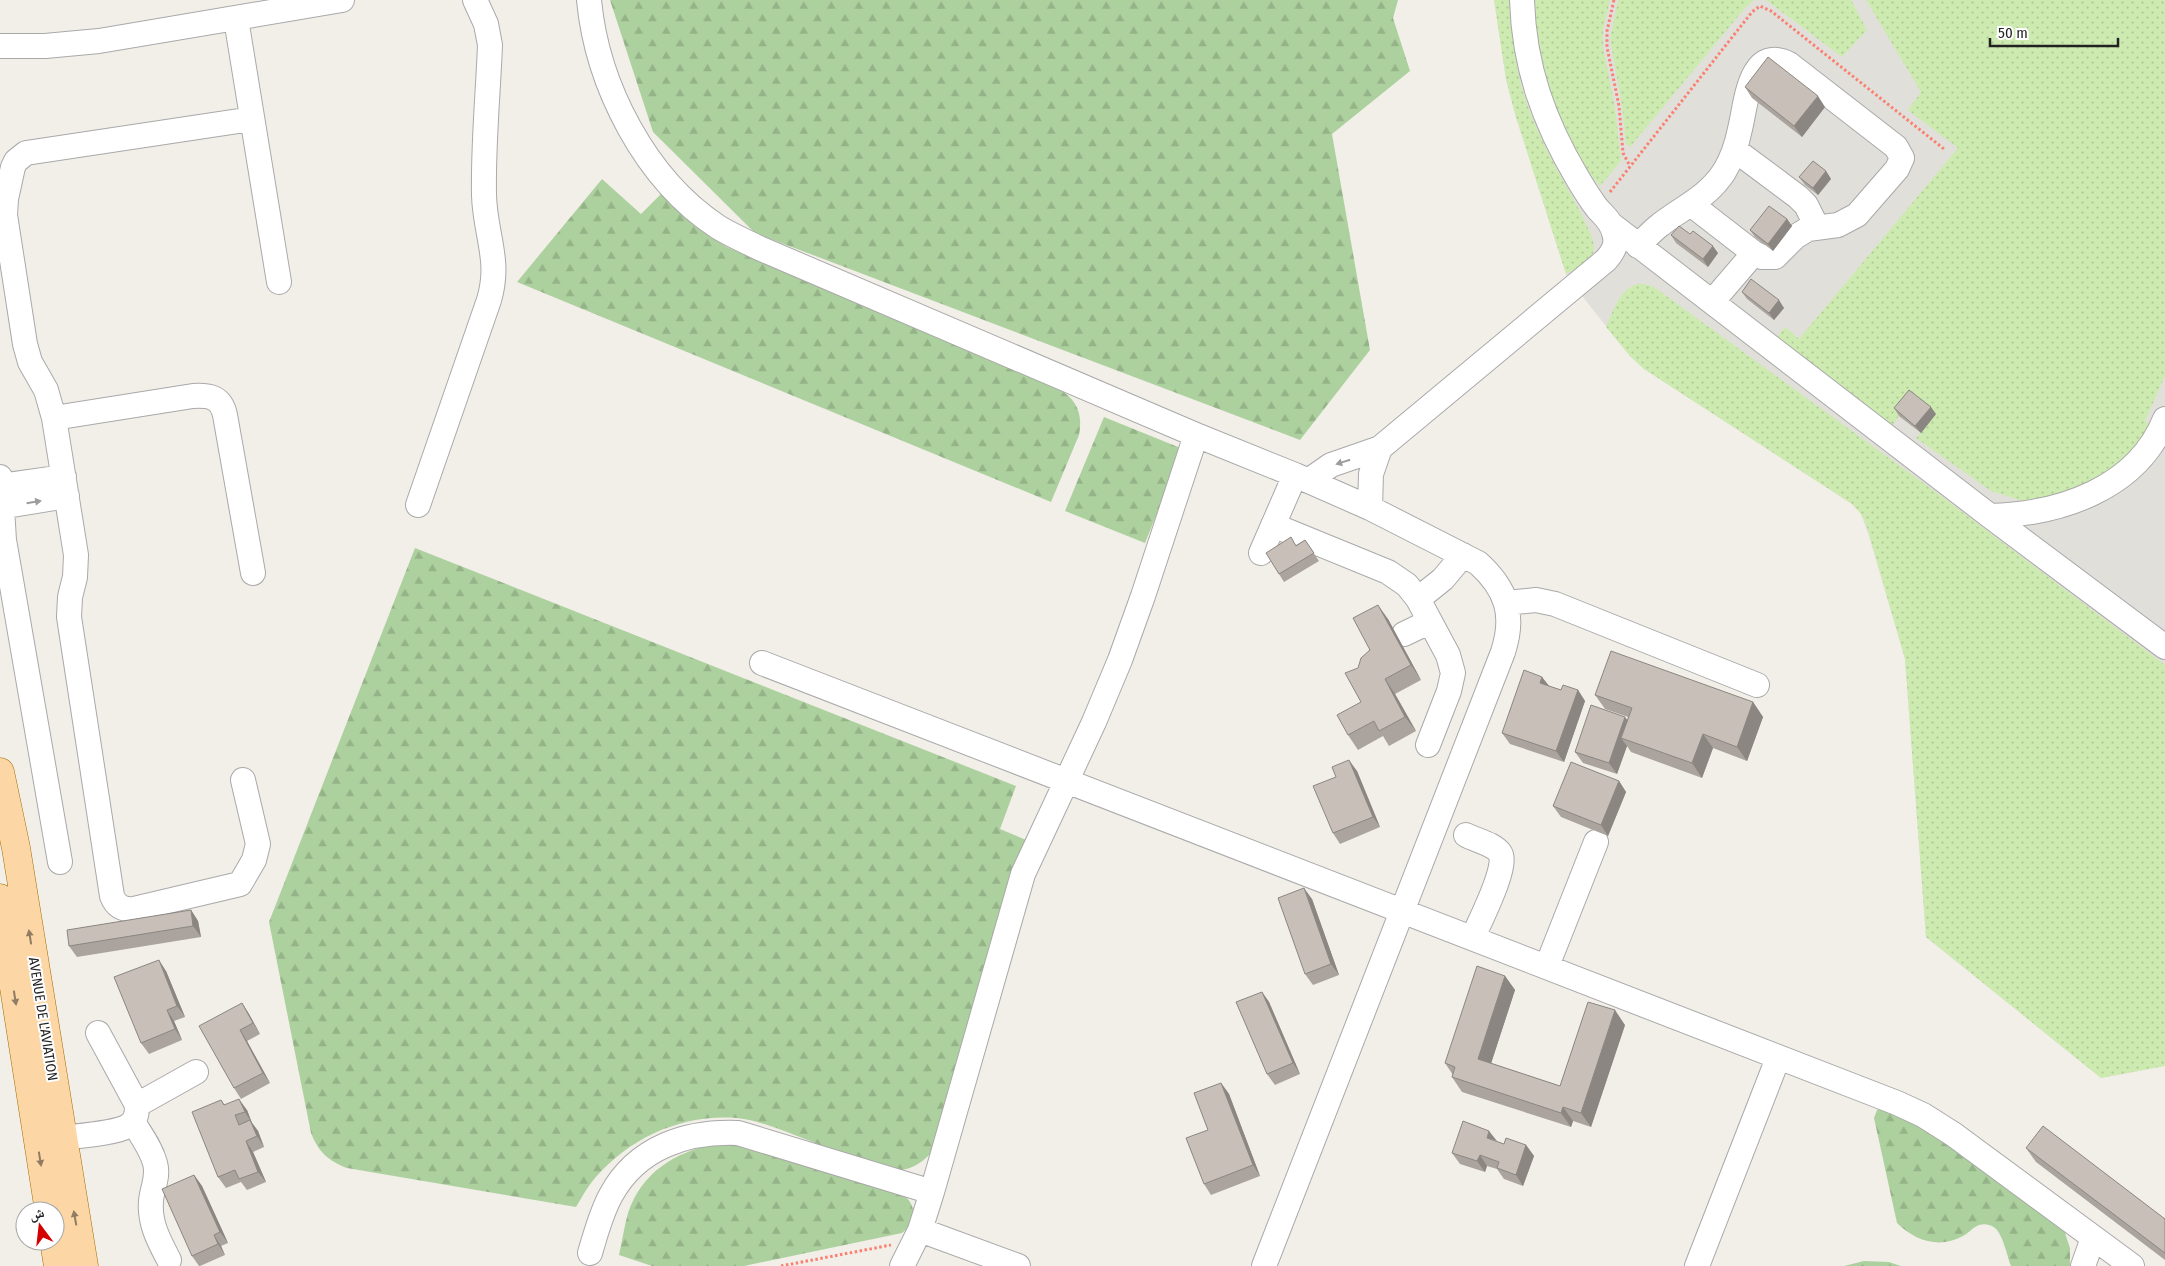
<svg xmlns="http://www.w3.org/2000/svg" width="2165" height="1266" viewBox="0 0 2165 1266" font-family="'Fira Sans Condensed','Noto Naskh Arabic',sans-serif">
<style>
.airport{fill:#e1dfda}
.grass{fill:url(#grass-dots)}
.forest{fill:url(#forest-firs)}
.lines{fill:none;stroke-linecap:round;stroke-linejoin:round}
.minor-casing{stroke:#a9a9a9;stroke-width:26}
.major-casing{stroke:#a06b00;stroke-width:29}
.path{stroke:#fa8072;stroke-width:3;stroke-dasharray:2.5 2.5;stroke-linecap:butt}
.minor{stroke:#fff;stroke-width:24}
.major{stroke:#fcd6a4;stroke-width:28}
.wall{fill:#aba49e}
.shaded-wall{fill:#8b8681}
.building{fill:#c7bfb8;stroke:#8b8681}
.oneway{fill:#9c9c9c}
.oneway2{fill:#8f7c63}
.labels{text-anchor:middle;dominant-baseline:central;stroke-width:4;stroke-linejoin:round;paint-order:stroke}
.street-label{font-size:14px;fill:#222;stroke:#fff}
</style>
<defs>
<pattern id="grass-dots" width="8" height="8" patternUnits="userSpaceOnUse" patternTransform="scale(1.25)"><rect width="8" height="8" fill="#cdebb0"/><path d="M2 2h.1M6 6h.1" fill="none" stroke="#b0c997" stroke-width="1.8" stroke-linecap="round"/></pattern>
<pattern id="forest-firs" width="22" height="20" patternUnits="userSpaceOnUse" patternTransform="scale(1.25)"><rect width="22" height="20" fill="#add19e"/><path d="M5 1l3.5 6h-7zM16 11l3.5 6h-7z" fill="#95b388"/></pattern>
</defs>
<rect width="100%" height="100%" fill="#f2efe9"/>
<path class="airport" d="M1494,0h671v1066l-64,12 -175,-141 -21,-278 -36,-123 -8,-22 -9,-10 -208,-135 -14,-13 -56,-70 -8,-12 -51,-160 -9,-35z"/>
<path class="grass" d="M1494,0h16c2,25 3,51 9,76 6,28 20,58 33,84 9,18 41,70 42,86 1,15 -17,22 -28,28l-51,-160 -9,-35z
M1531,0h79l-7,30v17l12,60 6,54 -21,25c-29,-33 -49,-78 -61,-121 -5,-20 -6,-44 -8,-65z
M1618,0h136l-9,8 -115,139 -4,-3 -4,-38 -12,-67z
M1766,0h85l16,30 -25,27z
M1866,0h299v376l-20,45 8,5 -15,22 -49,44 -66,9 -32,-10 -75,-53 5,-5 -22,-17 -8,11 -114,-90 8,-10 14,12 159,-191 -50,-38 13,-18z
M1637,284h8l9,3 283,206 228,172v401l-64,12 -175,-141 -21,-278 -39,-135 -5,-10 -9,-10 -208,-135 -14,-13 -24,-29c8,-17 12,-36 31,-43z"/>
<path class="forest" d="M610,0h788l-5,18 17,53 -78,63 38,216 -70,90 -545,-207 -102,-101z
M602,179l39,35 20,-20 31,30 35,23 332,142c18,11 24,25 20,46l-28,67 -534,-220z
M1104,417l79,32 -38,94 -80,-32z
M415,548l601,238 -16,43 26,11 -92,310c-9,10 -21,20 -35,20 -29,1 -60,-17 -86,-28 -25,-9 -50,-21 -76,-24 -55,-4 -106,19 -142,60 -7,8 -13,19 -19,29l-229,-39c-19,-7 -29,-17 -36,-35l-42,-211z
M1882,1108l27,7 154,112 7,21v18h-59c-4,-10 -7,-27 -14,-36 -4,-5 -11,-7 -18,-5 -6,2 -10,8 -16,11 -23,13 -48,5 -66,-13l-23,-105 3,-8z
M715,1144h20l166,49c16,11 17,28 1,40l-158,33h-92l-33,-11c3,-13 5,-28 9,-42 14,-41 47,-61 87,-69z
M1864,1261l25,1 12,4h-57z"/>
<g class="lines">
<g class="minor-casing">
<path id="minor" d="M589,0c8,85 56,179 129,227 13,8 27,14 41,21l437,187 99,40 75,33 108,55c29,26 37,52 25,89l-239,614
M236,19l43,263
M0,46h45l54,-5 243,-41
M1735,150l63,47 8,8 11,22
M1612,225l378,291 175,131
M1638,246c7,-7 14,-15 22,-21 24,-19 46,-26 64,-53 8,-13 13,-28 16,-43 6,-23 9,-86 49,-65l107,83 6,11 -5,11 -40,46 -19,10 -30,4 -13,8 -20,20h-13l-8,-4 -62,-48
M1712,302l42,-49
M54,418l139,-22c17,-1 28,1 32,19l28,158
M0,477l4,63 56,322
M1308,481l23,-16 49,-17 226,-188c7,-8 12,-16 8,-27 -2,-11 -10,-17 -17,-25 -7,-9 -13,-19 -19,-29 -34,-57 -54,-112 -56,-179
M0,486l64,-9
M418,505l71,-205c12,-40 -4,-65 -5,-105 -1,-50 4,-100 6,-150l-4,-21 -11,-24
M0,507l67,-11
M1370,508l1,-34 9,-26
M1990,516c70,-2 147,-27 175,-97
M1273,525l115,47 19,13 11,14 30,56 5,18 -4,18 -21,54
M1261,553l34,-78
M1418,599l25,-20 20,-24
M1506,603l30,-3 19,4 202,81
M1404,634l25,-12
M762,663l1135,440 26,12 30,19 179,132
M243,780l15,64 -4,16 -14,24 -106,25c-11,1 -18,-3 -22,-13l-43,-279 1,-20 5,-20 1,-22 -22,-137 -8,-28 -16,-28 -5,-18 -20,-129 1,-16 7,-32 3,-6 10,-8 226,-34
M1466,835c9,5 28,9 34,18 9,12 -21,70 -27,84
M1547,966l49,-124
M137,1105l59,-33
M133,1122c8,13 18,26 22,41 4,14 -3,25 -4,38 -2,22 8,40 18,59
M62,1138c15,-2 55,-5 66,-12 8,-5 9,-12 9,-21l-39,-72
M920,1230l98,36
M590,1253c6,-20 11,-40 21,-58 26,-48 76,-64 127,-62l194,59
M902,1266l18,-36 12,-38 91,-318 71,-152 26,-62 23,-64 53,-161
M1697,1266l81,-208
M2083,1266l10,-28"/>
</g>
<g class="major-casing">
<path id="major" d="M0,772l16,76 68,418
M0,898l49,313
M54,1241l4,25"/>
</g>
<path class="path" d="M1614,0l-7,31v16l12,59 4,47 7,13
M1610,192l142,-180 8,-6 11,5 173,138
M781,1266l110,-21"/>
<use href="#minor" class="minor"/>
<use href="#major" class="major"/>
</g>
<path class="wall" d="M1745,87l80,20 -23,30 -50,-39z
M1826,171l5,8 -13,16 -13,-10 -6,-8z
M1787,219l5,7 -19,25 -18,-14 -5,-7z
M1671,235l47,18 -10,14 -32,-24z
M1742,292l42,16 -10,12 -27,-21z
M1894,408l42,6 -15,19 -22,-17z
M1305,540l14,21 -35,21 -5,-8 17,-29z
M1388,619l33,61 -26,14 21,37 -27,15 -6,-10 -25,14 -10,-15 13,-33 -3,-34z
M1542,677l6,9 13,4h17l7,11 -21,61 -54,-18 -8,-11z
M1595,695l158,7 10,15 -16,44 -34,-13 -11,30 -71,-26 -4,-6 -10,28 -34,-11 -8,-11 52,-32 1,-3 -23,-8z
M1357,771l23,56 -40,17 -7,-11z
M1619,781l7,11 -18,44 -47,-19 -8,-11z
M1312,899l27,76 -26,10 -8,-11z
M191,910l7,11 3,16 -124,20 -8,-11z
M166,971l19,46 -11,4 8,19 -33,14 -8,-11z
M1505,976l10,14 -24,73 69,23 65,-61 -34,102 -18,-6 -2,6 -109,-35 -10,-15 1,-2 -8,-12z
M1262,992l7,10 31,72 -25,11 -8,-11z
M242,1003l7,11 11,20 -13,7 23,42 -29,16 -7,-11z
M1221,1083l8,11 31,82 -49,19 -7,-11 4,-54z
M221,1100l4,5 22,5 5,13 6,8 6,16 -11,5 13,30 -19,8 -6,-8 -15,6 -8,-11z
M1497,1142l7,2 22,1 8,11 -11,30 -19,-7 -7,-10 -10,-3 -2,6 -25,-8 -8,-11z
M2026,1148l139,71v41l-129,-98z
M194,1175l8,11 26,57 -7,3 4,9 -25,11h-1l-7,-10z"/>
<path class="shaded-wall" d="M1818,96l7,11 -23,30 -8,-11z
M1826,171l5,8 -13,16 -5,-7z
M1787,219l5,7 -19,25 -5,-7z
M1713,246l5,7 -10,14 -5,-8z
M1779,300l5,8 -10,12 -5,-7z
M1931,407l5,7 -15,19 -6,-7z
M1378,605l10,14 33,61 -10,-15z
M1542,677l8,10 -10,-4z
M1385,679l10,15 21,37 -11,-14z
M1578,690l7,11 -21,61 -8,-11z
M1753,702l10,15 -16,44 -10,-14z
M1625,717l8,10 -12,11 6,8 -10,28 -8,-11z
M1703,734l10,14 -11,30 -10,-15z
M1349,760l8,11 23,56 -7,-10z
M1619,781l7,11 -18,44 -7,-11z
M1304,888l8,11 27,76 -8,-11z
M191,910l7,11 3,16 -8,-11z
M159,960l7,11 19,46 -8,-11z
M1505,976l10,14 -27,83 -10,-14z
M1262,992l7,10 31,72 -7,-11z
M242,1003l7,11 11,20 -7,-11z
M167,1010l7,11 8,19 -7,-11z
M1615,1010l10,15 -34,102 -10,-14z
M240,1030l7,11 23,42 -7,-10z
M1221,1083l8,11 31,82 -7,-11z
M239,1099l8,11 5,13 -7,-11z
M1563,1107l10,14 -2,6 -10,-14z
M250,1120l8,11 6,16 -7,-11z
M1489,1131l8,10 -10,-3z
M246,1141l7,11 13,30 -8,-10z
M1526,1145l8,11 -11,30 -7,-11z
M1480,1155l7,11 -2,6 -8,-11z
M194,1175l8,11 26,57 -8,-11z
M214,1235l7,11 4,9 -7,-11z"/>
<path class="building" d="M1768,57l50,39 -24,30 -49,-39z
M1813,161l13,10 -13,17 -14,-11z
M1769,206l18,13 -19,25 -18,-14z
M1679,226l11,8 3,-3 20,15 -10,13 -32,-24z
M1751,279l28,21 -10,13 -27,-21z
M1909,390l22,17 -16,19 -21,-18z
M1291,537l5,9 9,-6 9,13 -35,21 -13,-21z
M1378,605l33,60 -26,14 20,38 -26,14 -5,-10 -26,14 -11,-20 24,-13 -16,-29 13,-5 3,-10 9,-8 -17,-32z
M1611,651l142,51 -16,45 -34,-13 -11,29 -71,-25 11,-30 -37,-13z
M1524,670l18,7 -2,6 21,7 2,-5 15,5 -22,61 -54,-18z
M1591,705l34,12 -16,46 -34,-11z
M1349,760l24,57 -40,16 -20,-47 23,-9 -4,-10z
M1571,762l48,19 -18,44 -48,-19z
M1304,888l27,76 -26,10 -27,-76z
M191,910l2,16 -124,20 -2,-16z
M159,960l18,46 -10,4 8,19 -34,14 -27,-66z
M1477,966l28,10 -27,83 82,27 28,-84 27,8 -34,103 -18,-6 -2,6 -109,-36 3,-10 -10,-4z
M1262,992l31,71 -26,11 -31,-72z
M242,1003l11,20 -13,7 23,43 -29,15 -35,-62z
M1221,1083l32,82 -49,19 -18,-46 22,-8 -14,-37z
M239,1099l6,13 -10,3 4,10 11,-5 7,16 -11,5 12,31 -19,7 -4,-9 -17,7 -26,-65 29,-12 3,5z
M1463,1121l26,10 -2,7 17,6 2,-6 20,7 -10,30 -19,-7 2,-6 -19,-7 -3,6 -25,-8z
M2043,1126l122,93v34l-139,-105z
M194,1175l26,57 -6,3 4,9 -26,12 -30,-67z"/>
<defs><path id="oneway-solid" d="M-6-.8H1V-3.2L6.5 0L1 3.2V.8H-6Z" transform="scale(1.25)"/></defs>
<g class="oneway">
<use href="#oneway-solid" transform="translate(1343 462) rotate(163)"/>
<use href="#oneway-solid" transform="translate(34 502) rotate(-9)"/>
</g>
<g class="oneway2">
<use href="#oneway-solid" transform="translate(30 937) rotate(-99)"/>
<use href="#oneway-solid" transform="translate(15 998) rotate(81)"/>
<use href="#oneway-solid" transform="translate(40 1159) rotate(81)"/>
<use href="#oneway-solid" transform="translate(75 1218) rotate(-100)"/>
</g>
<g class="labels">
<g class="street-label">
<text transform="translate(43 1019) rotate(81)">AVENUE DE L'AVIATION</text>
</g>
</g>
<g transform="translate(40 1226) rotate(345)"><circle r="24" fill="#ffffff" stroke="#a7a7a7"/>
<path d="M0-4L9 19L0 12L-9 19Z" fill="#d40000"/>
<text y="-8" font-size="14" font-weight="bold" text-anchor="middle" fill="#222222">ش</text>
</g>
<path d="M1990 38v8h128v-8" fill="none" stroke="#222222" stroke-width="2.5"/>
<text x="1998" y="38" font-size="15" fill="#222222" stroke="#ffffff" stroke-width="4" paint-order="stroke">50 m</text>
</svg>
